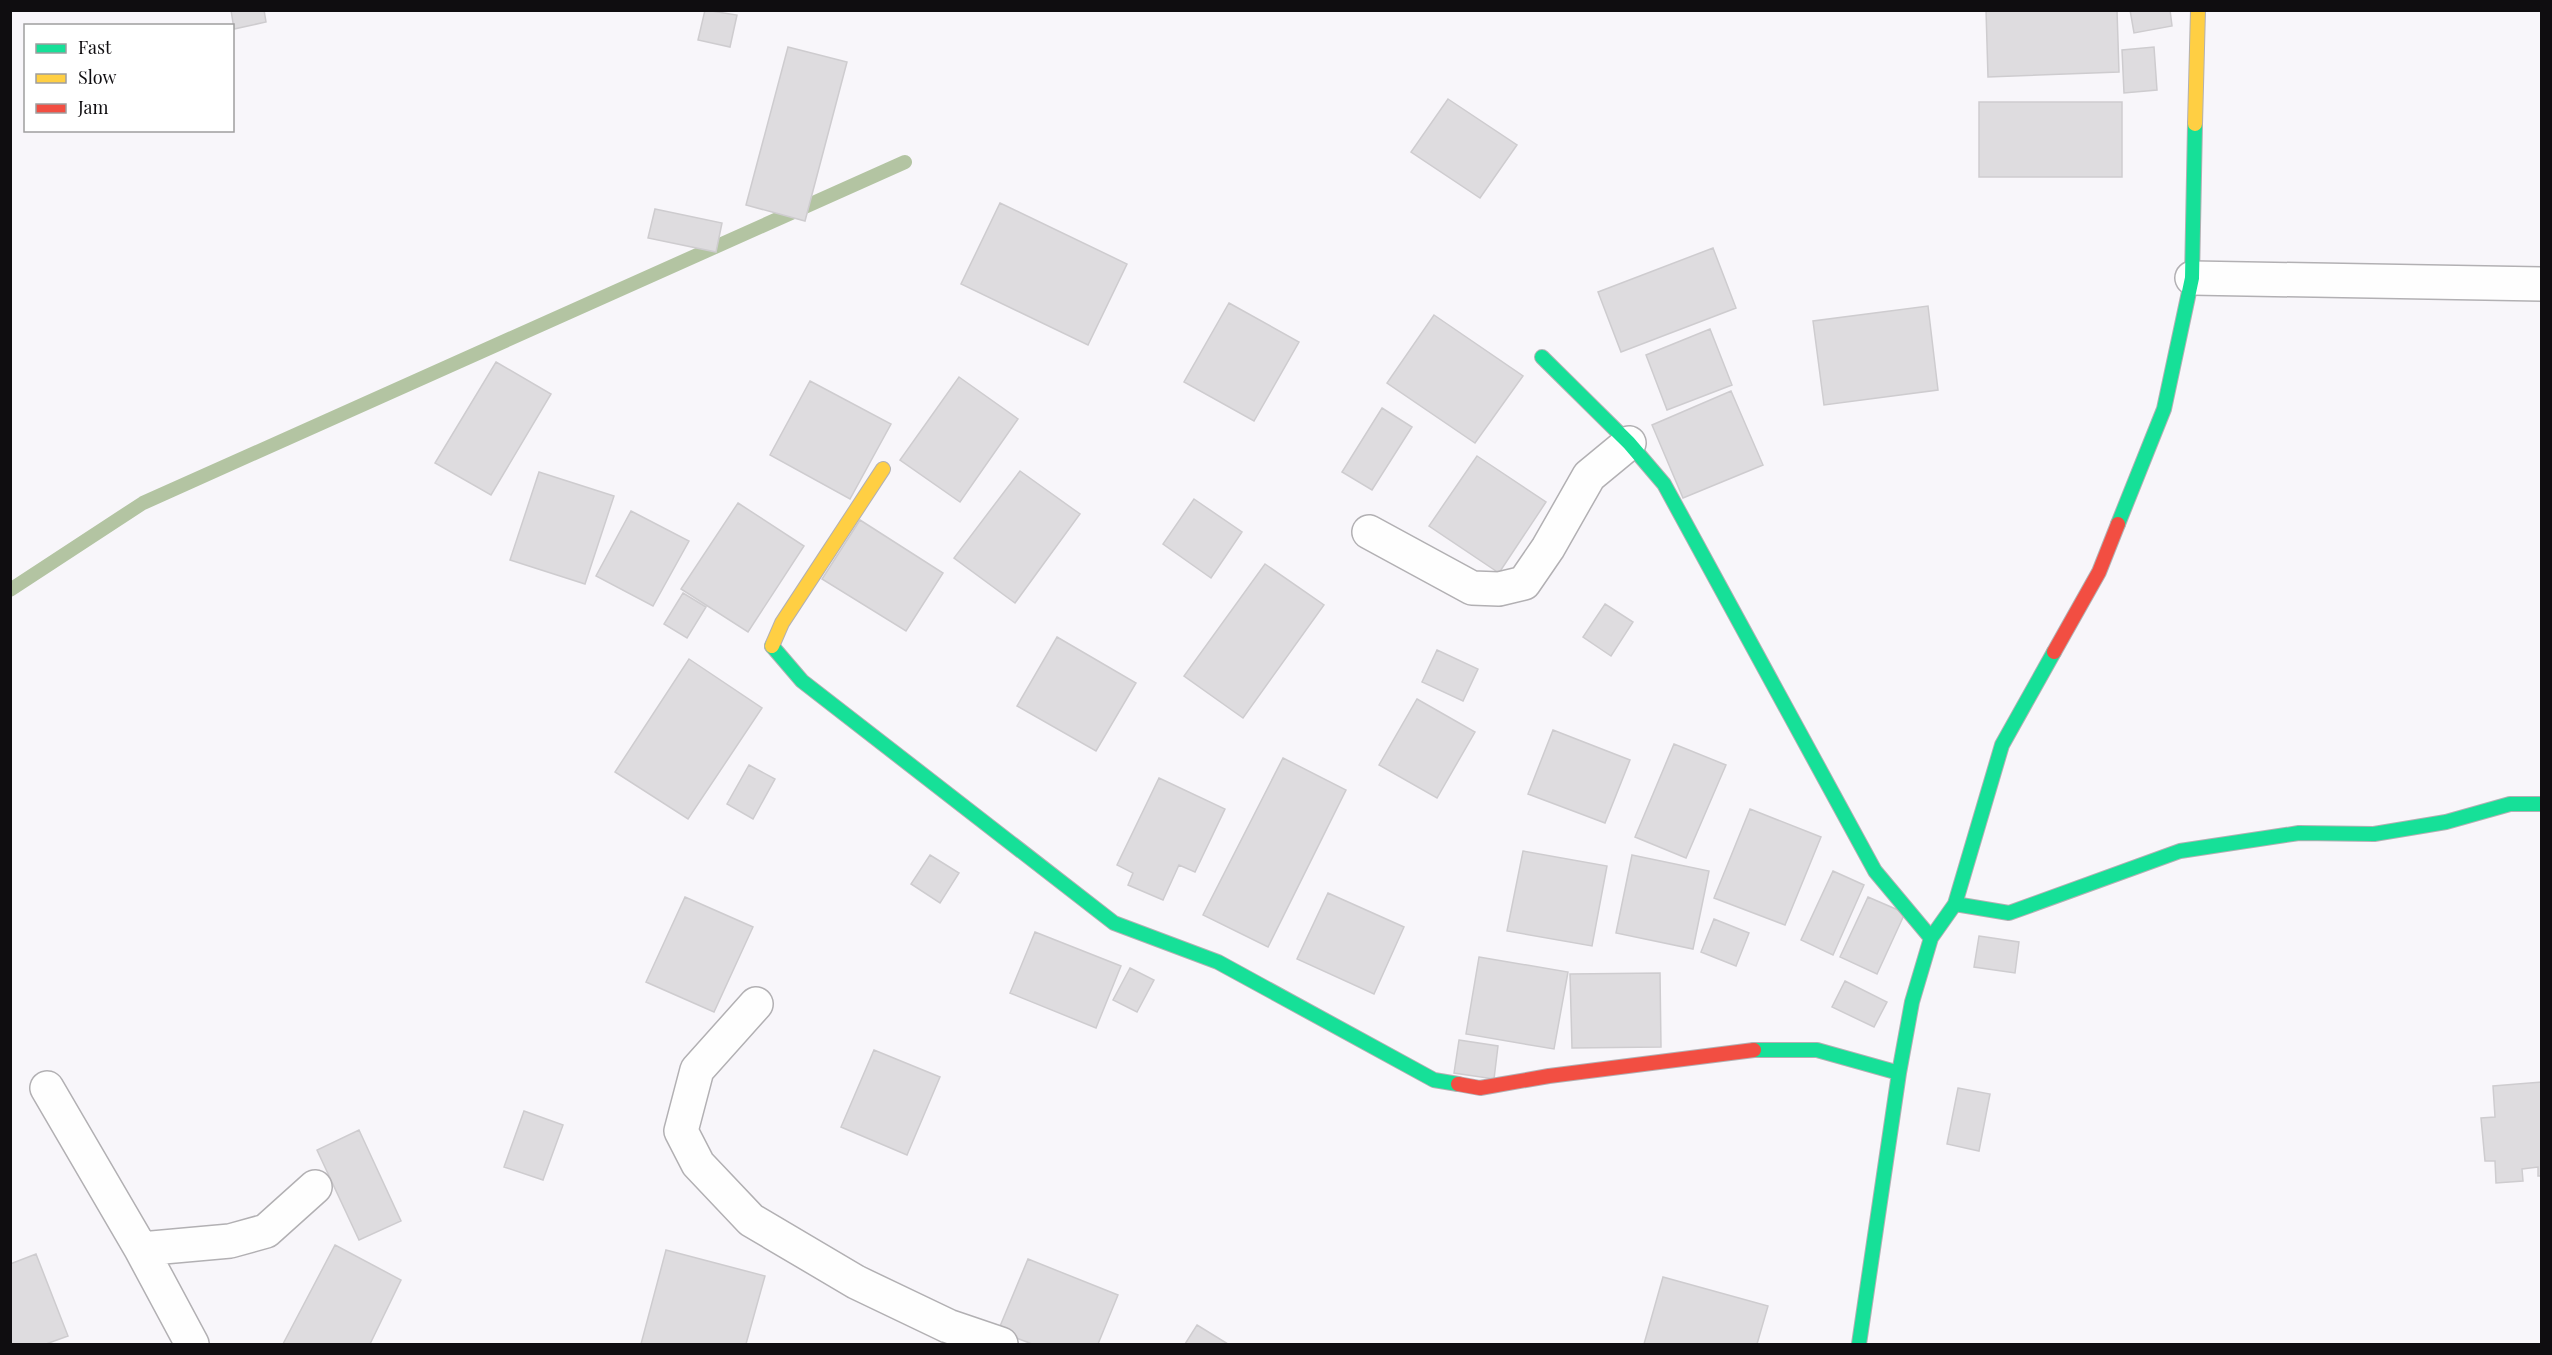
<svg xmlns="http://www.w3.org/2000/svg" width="2552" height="1355" viewBox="0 0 2552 1355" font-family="'Playfair Display',serif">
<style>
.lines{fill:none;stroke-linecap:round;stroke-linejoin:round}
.stream{stroke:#b3c4a2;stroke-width:14}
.building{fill:#dedcdf;stroke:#cecccf;stroke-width:1.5}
.street-casing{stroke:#b2b0b3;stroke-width:36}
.fast-casing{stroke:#b2b0b3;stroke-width:16}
.slow-casing{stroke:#b2b0b3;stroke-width:16}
.jam-casing{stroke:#b2b0b3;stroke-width:16}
.street{stroke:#fefefe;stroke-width:33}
.fast{stroke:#16e098;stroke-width:14}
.slow{stroke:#ffcf43;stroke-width:14}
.jam{stroke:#f24e42;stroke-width:14}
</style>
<rect width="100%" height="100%" fill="#f8f6fa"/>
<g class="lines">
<path class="stream" d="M10,590l133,-87 762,-341"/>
</g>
<path class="building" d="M231,10h33l2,12 -32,7z
M705,10l32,5 -7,32 -32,-7z
M1986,10h131l2,62 -131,5z
M2130,10h40l2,16 -38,7z
M788,47l59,15 -42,159 -59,-16z
M2154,47l3,43 -33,3 -2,-43z
M1448,99l69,46 -37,53 -69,-46z
M1979,102h143v75h-143z
M1000,203l127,61 -39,81 -127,-61z
M655,209l67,14 -6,29 -68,-14z
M1713,248l23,60 -115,44 -23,-60z
M1229,303l70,39 -45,79 -70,-39z
M1928,306l10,84 -114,15 -11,-84z
M1434,315l89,61 -48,67 -88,-60z
M1710,329l22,56 -65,25 -21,-55z
M496,362l55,32 -60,101 -56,-32z
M959,377l59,42 -58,83 -60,-42z
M810,381l81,43 -41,75 -80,-44z
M1731,391l32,74 -80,33 -31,-73z
M1382,408l30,19 -40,63 -30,-18z
M1477,456l69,46 -47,71 -70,-47z
M1020,471l60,43 -65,89 -61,-45z
M539,472l75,24 -29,88 -75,-24z
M1194,499l48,33 -31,46 -48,-34z
M738,503l66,43 -56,86 -67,-43z
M631,511l58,30 -36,65 -57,-30z
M860,520l83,53 -37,58 -84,-52z
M1265,564l59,41 -81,113 -59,-42z
M683,593l23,14 -19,31 -23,-14z
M1605,604l28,18 -22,34 -28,-19z
M1057,637l79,46 -40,68 -79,-45z
M1437,650l41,19 -15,32 -41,-19z
M689,659l73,49 -74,111 -73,-47z
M1417,699l58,33 -38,66 -58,-33z
M1553,730l77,30 -25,63 -77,-29z
M1674,744l52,21 -40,93 -51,-21z
M1283,758l63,32 -78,157 -65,-32z
M749,765l26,14 -22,40 -26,-15z
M1159,778l66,31 -30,63 -16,-7 -16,35 -35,-15 5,-12 -16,-8z
M1750,809l71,28 -36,88 -71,-27z
M1523,851l84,15 -15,80 -85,-15z
M930,855l29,18 -19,30 -29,-19z
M1632,855l77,16 -16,78 -77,-16z
M1833,871l31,14 -31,70 -32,-15z
M1328,893l76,34 -30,67 -77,-35z
M685,897l68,30 -39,85 -68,-30z
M1868,897l37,16 -28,61 -37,-17z
M1714,919l35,14 -13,33 -35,-14z
M1035,932l86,34 -25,62 -86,-35z
M1979,936l40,6 -4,31 -41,-6z
M1479,957l89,15 -14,77 -88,-15z
M1130,968l24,12 -17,32 -24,-12z
M1660,973l1,74 -89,1 -2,-74z
M1845,981l42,21 -13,25 -42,-20z
M1459,1040l39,6 -4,33 -40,-6z
M874,1050l66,27 -33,78 -66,-28z
M2542,1082v94h-4v-9l-16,2 1,12 -27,2 -1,-22h-10l-4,-43 14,-1 -2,-31z
M1958,1088l32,6 -11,57 -32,-7z
M524,1111l39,14 -20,55 -39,-13z
M359,1130l42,91 -42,19 -42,-90z
M335,1245l66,35 -31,64h-87z
M666,1250l99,26 -19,68h-105z
M36,1254l32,82 -22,8h-36v-80z
M1028,1259l90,36 -20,49h-66l-34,-13z
M1663,1277l105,29 -11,38h-113z
M1197,1325l31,19h-43z"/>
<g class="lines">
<g class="street-casing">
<path id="street" d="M2192,278l350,6
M1369,532l103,56 27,1 25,-6 24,-35 41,-72 40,-33
M756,1004l-59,66 -16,61 17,33 53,56 105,62 92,44 53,18
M47,1088l94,161 51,95
M141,1249l89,-8 36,-10 49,-44"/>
</g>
<g class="fast-casing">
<path id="fast" d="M1542,357l87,86 35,41 211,387 56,67
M2118,524l46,-115 28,-131 3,-154
M772,646l30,35 312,242 104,39 216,118 24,4
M1955,904l54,9 171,-62 119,-18 75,1 72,-12 64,-18h32
M1754,1050h63l82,23
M1859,1344l40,-271 13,-71 19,-64 24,-34 47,-159 52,-93"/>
</g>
<g class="slow-casing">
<path id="slow" d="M2195,124l3,-114
M772,646l10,-23 101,-154"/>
</g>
<g class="jam-casing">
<path id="jam" d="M2054,652l45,-80 19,-48
M1458,1084l22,4 69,-12 205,-26"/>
</g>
<use href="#street" class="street"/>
<use href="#fast" class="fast"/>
<use href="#slow" class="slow"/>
<use href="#jam" class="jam"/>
</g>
<rect width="2552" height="1355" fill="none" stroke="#0f0d10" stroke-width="24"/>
<rect x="24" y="24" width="210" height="108" fill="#ffffff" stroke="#9f9e9f" stroke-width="1.5"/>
<rect x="36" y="44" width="30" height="9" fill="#16e098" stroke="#9f9e9f" stroke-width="1.5"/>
<text x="78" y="54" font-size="18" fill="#0f0d10">Fast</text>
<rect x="36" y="74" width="30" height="9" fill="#ffcf43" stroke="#9f9e9f" stroke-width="1.5"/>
<text x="78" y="84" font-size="18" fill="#0f0d10">Slow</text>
<rect x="36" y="104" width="30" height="9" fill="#f24e42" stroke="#9f9e9f" stroke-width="1.5"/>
<text x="78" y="114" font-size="18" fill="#0f0d10">Jam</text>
</svg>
